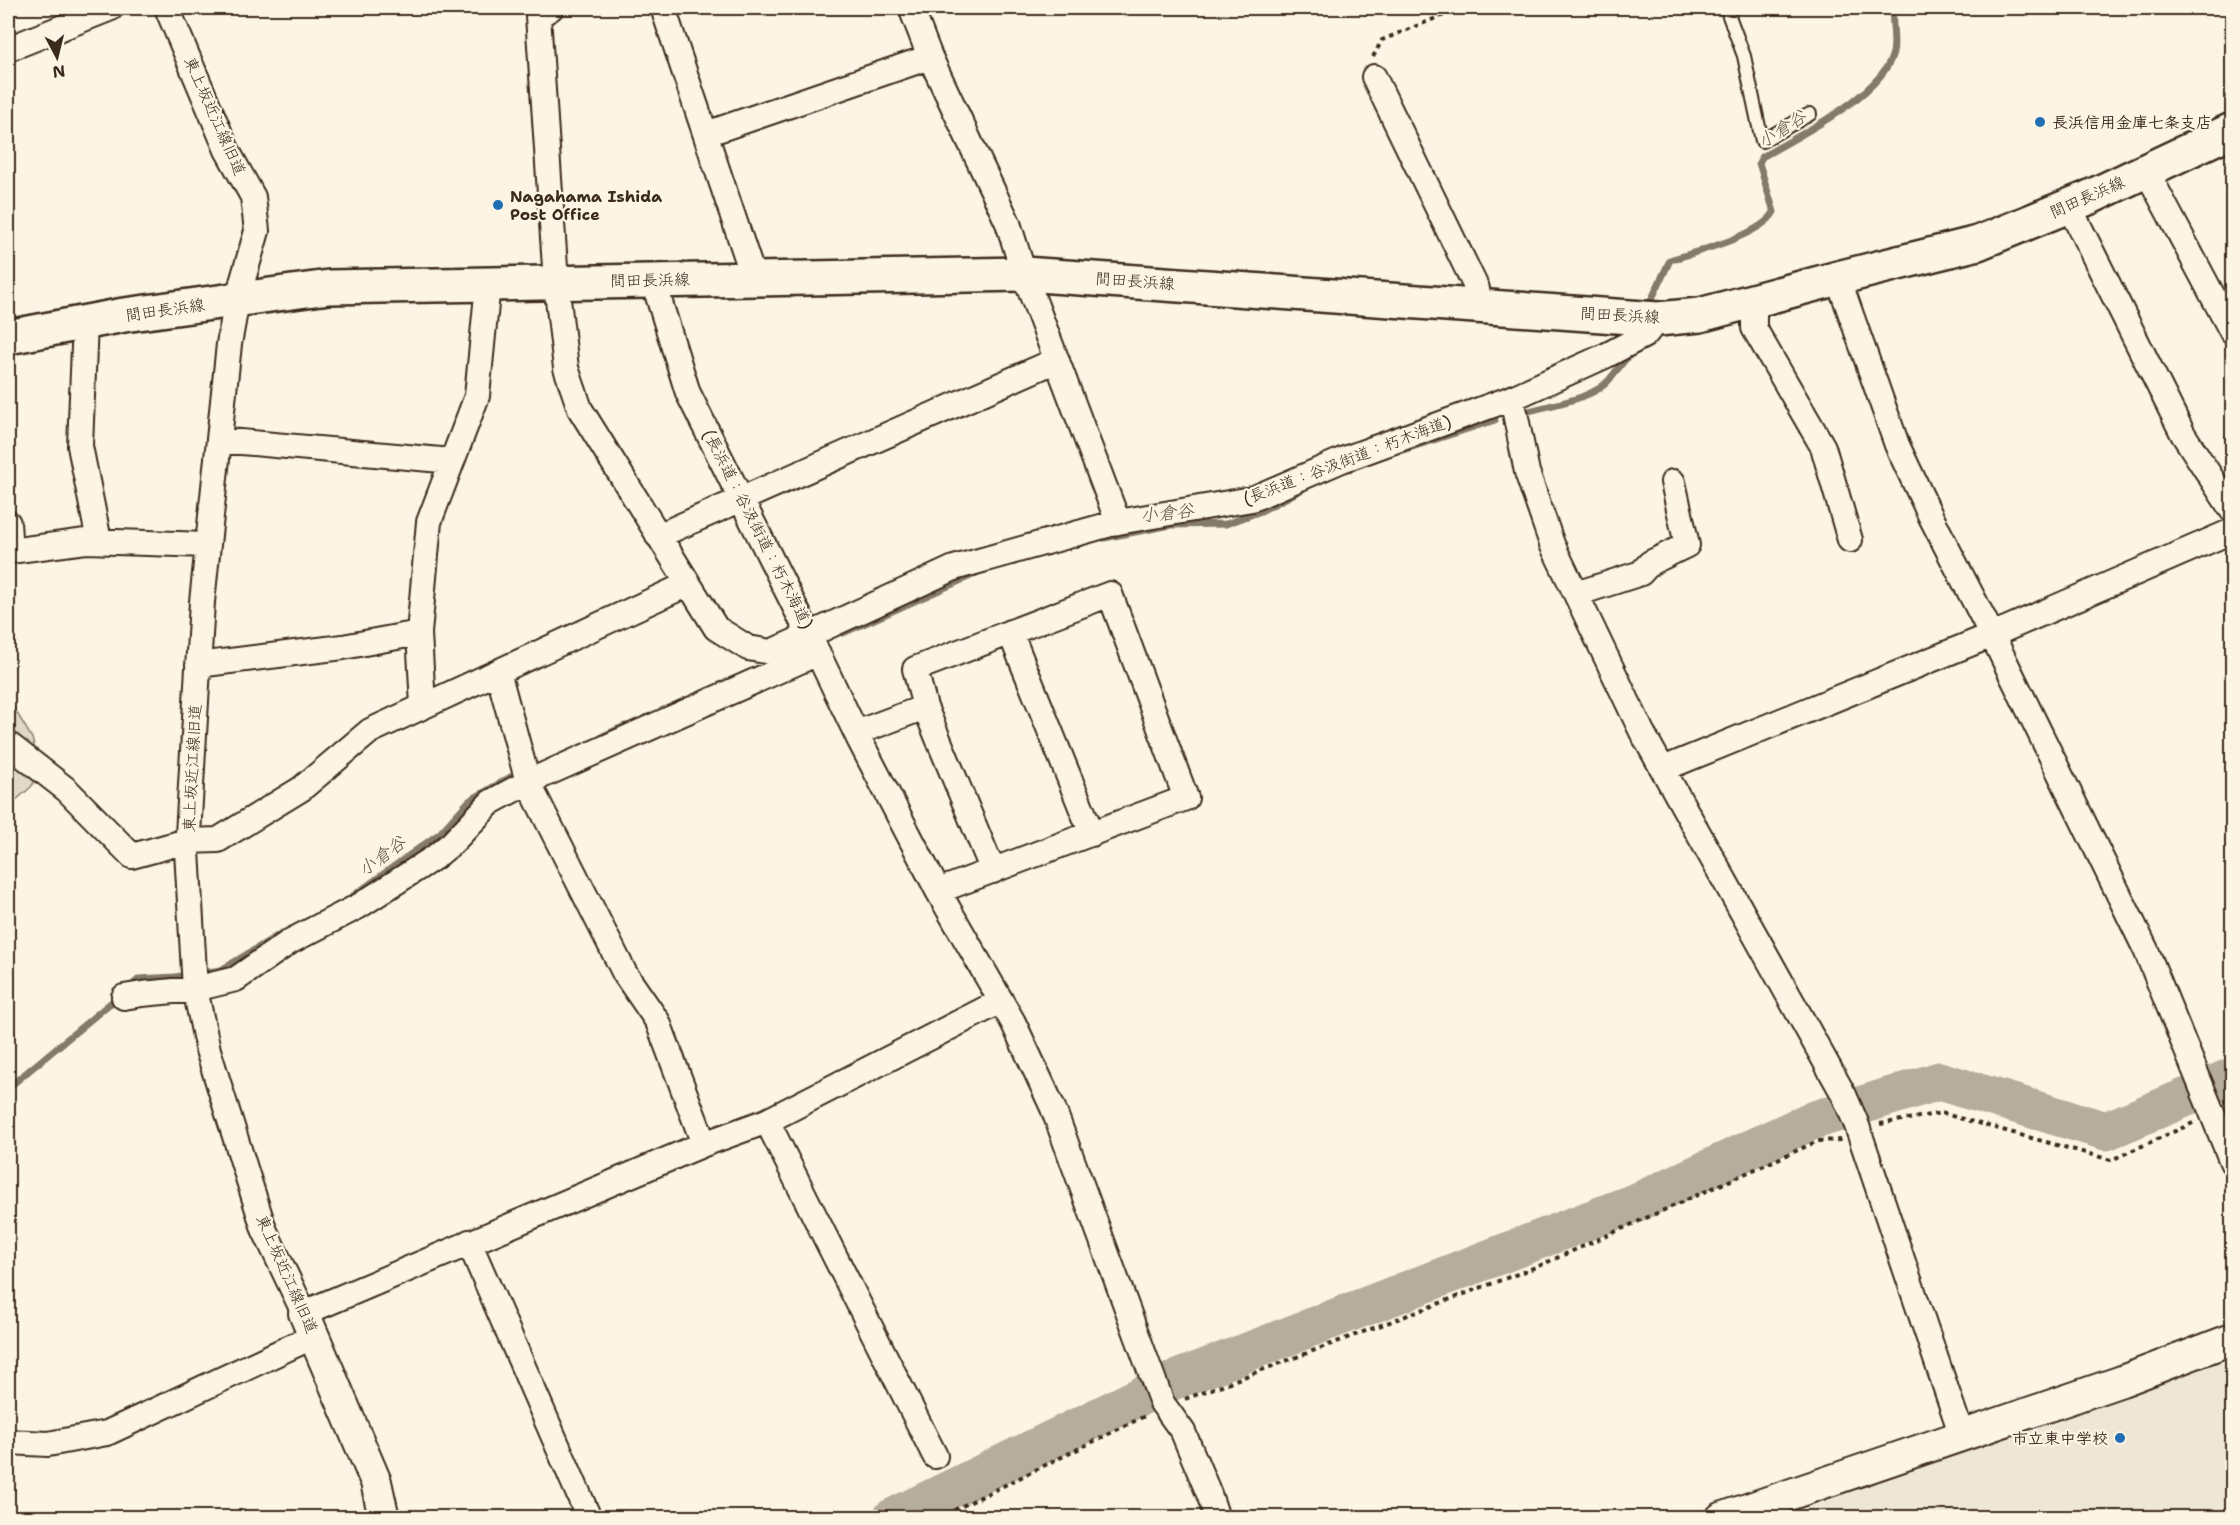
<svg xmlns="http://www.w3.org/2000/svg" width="2240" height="1525" viewBox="0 0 2240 1525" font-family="'Shantell Sans','Klee One',sans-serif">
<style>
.built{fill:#eee6d6}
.green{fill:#e0d8c8;stroke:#8e8173;stroke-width:1.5}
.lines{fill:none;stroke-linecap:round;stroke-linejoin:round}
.stream{stroke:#85796b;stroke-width:7}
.river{stroke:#b7ad9e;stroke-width:39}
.service-casing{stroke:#3b2a1e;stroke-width:16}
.minor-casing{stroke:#3b2a1e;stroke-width:28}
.tertiary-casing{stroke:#3b2a1e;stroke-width:34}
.secondary-casing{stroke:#3b2a1e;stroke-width:38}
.path{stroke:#3b2a1e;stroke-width:4;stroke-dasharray:4.5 4.5;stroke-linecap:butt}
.service{stroke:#fcf5e5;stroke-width:12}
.minor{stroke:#fcf5e5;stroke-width:24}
.tertiary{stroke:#fcf5e5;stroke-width:30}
.secondary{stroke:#fcf5e5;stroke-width:33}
.poi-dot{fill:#1f6fb2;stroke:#fcf5e5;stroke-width:2}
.labels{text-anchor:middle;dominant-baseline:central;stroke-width:4.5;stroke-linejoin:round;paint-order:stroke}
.street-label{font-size:16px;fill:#3b2a1e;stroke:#fcf5e5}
.poi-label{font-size:16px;font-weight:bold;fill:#3b2a1e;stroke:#fcf5e5;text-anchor:start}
.water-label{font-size:18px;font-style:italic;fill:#605144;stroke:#fcf5e5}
</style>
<rect width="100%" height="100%" fill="#fcf5e5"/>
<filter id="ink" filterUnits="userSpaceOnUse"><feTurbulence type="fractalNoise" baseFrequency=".0167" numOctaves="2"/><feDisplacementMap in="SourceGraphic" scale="12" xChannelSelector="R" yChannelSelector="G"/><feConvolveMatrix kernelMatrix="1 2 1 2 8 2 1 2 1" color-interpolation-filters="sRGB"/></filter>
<g filter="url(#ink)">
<path class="built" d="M2232,1359v158h-451z"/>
<path class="green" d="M8,698l24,40 9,34 -10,15 -23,20z"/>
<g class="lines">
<path class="stream" d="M1649,305l21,-45c26,-8 92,-25 104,-48l-15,-49 3,-6c36,-21 120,-62 131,-104 3,-14 -2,-31 0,-45
M1529,411c24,-7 64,-12 80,-31 8,-9 13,-18 22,-26
M1403,450l92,-30
M1104,538l67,-13 55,-1 35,-13 42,-22
M843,633l132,-59
M603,736l22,-10
M353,896l87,-63 29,-32 52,-30
M128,989l11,-10 36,-2 46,-7 61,-37
M8,1088l111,-92"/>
<path class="river" d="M2220,1082l12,-5
M892,1518l280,-137 470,-181 169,-79 128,-40 167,50 81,-34"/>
<g class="service-casing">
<path id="service" d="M1726,8l18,48 18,85 48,-27"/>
</g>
<g class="minor-casing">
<path id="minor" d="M167,8l60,142 26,47 4,34 -20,69 -8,44 -27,258 -15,249 8,138 13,61 56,179 40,84 400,-169 63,-23 234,-120
M551,8l-13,8 18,266 10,86 14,41 136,219 32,20 23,4 38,-17 50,104 79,152 75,131 40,86 109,295 21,29 26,62 8,24
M663,8l91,271
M911,8l19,49 78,166 16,51 94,248
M8,49l103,-41
M1374,77l103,212 1,16
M706,134l224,-77
M2146,170l86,162
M2069,206l114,228 49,76
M1838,278l59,167 34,72 61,118 154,315 86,212
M653,280l35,113 121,242 145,-67 164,-46 134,-23 90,-39 170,-62 95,-43 38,-20 13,-16
M1754,301v27l69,119 27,93
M85,322l-5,124 19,95
M1512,398l15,74 25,72 90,188 202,363 12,28 106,313
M219,440l233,21
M8,523l2,28 76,-10 122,4
M658,536l399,-176
M1576,594l65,-21 9,-10 37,-18 -14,-63
M1010,632l82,202
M198,665l145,-18 76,-14
M498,672l30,110 97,192 33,48 46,122
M423,706l-4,-73 10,-111 48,-126 11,-112
M856,733l69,-26
M8,744l59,46 65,66 55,-15 31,-1 83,-51 69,-58 318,-147
M1663,769l329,-134 240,-104
M938,891l248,-93 -76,-204 -195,75 10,38 68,164
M124,997l18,-3 53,-5 41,-10 55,-38 68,-35 76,-49 17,-14 39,-41 37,-20 290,-129
M767,1121l168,335
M469,1242l120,276
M8,1442l40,2 59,-11 207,-97"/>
</g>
<g class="tertiary-casing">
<path id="tertiary" d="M304,1313l72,169 8,36
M1721,1518l401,-137 110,-42"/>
</g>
<g class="secondary-casing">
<path id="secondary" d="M8,337l116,-22 205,-28 695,-13 634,45 42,-4 138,-37 140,-35 110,-45 144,-68"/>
</g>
<path class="path" d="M1373,57l9,-17 79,-32
M1880,1124l61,-11 170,47 82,-37
M1185,1399l356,-134 277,-124 23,-1
M938,1518l207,-102"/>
<use href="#service" class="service"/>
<use href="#minor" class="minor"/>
<use href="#tertiary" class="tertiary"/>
<use href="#secondary" class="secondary"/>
</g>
</g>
<g class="poi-dot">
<circle cx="2040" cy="122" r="6"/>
<circle cx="498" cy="205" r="6"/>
<circle cx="2120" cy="1438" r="6"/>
</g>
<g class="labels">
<g class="street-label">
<text transform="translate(215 116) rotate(66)">東上坂近江線旧道</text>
<text transform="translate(2087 197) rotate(-24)">間田長浜線</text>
<text transform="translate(650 280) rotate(-1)">間田長浜線</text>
<text transform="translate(1135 281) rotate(4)">間田長浜線</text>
<text transform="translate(165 310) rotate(-8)">間田長浜線</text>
<text transform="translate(1620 315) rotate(3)">間田長浜線</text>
<text transform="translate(1347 460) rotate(-21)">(長浜道：谷汲街道：朽木海道)</text>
<text transform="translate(758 529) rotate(63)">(長浜道：谷汲街道：朽木海道)</text>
<text transform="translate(192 768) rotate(-87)">東上坂近江線旧道</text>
<text transform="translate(287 1274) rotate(66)">東上坂近江線旧道</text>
</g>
<g class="poi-label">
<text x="2052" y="122">長浜信用金庫七条支店</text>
<text x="510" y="196">Nagahama Ishida<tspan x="510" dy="18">Post Office</tspan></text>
<text x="2108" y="1438" text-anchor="end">市立東中学校</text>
</g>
<g class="water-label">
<text transform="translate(1782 129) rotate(-33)">小倉谷</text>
<text transform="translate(1167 513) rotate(-6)">小倉谷</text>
<text transform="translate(382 856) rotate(-36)">小倉谷</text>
</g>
</g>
<rect width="2240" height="1525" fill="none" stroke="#fcf5e5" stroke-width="30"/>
<rect x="15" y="15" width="2210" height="1495" fill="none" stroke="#3b2a1e" stroke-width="2" filter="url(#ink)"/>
<g transform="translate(57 57) rotate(173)" stroke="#fcf5e5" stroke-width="4.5" paint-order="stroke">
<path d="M0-4.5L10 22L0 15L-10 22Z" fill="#3b2a1e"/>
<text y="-9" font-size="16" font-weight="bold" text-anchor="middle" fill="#3b2a1e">N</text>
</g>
</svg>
